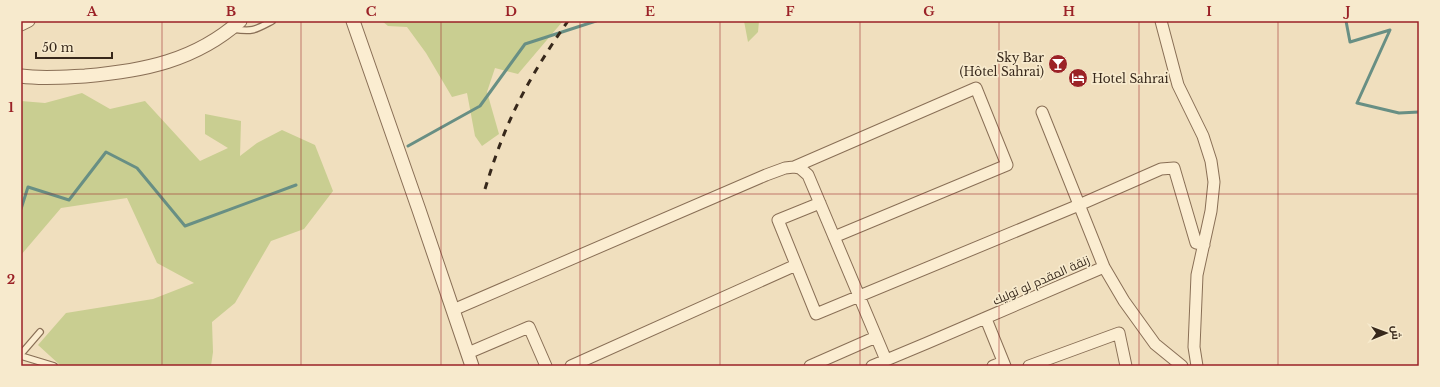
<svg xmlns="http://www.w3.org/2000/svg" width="1440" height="387" viewBox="0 0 1440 387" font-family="'Libre Baskerville',Cairo,serif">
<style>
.green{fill:#c9ce91}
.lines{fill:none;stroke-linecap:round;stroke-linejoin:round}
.stream{stroke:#688f84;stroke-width:3}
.service-casing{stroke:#896f56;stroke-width:8}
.minor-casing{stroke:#896f56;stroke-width:13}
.tertiary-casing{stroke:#896f56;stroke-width:15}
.service{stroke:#fbedd1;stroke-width:5.5}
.minor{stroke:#fbedd1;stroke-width:11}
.tertiary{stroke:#fbedd1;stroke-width:13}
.rail{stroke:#37281b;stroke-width:3;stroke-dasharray:7 7;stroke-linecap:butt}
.grid{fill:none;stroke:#9b2227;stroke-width:1;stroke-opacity:0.55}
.labels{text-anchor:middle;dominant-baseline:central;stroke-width:3.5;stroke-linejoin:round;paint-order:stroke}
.poi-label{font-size:12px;fill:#37281b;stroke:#f7eacd;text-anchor:end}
.street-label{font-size:12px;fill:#37281b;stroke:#f7eacd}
.neatline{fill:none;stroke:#9b2227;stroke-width:1.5}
.grid-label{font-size:13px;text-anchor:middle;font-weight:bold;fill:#9b2227}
</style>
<rect width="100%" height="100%" fill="#f0dfbe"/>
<path class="green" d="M382,21h181l-45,53 -23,-6 -8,24 12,42 -17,12 -7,-10 -8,-43 -15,4 -26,-44 -19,-26 -19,-1z
M744,21h15l-1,11 -10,10z
M82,93l28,16 35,-8 55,60 28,-13 -23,-14v-20l36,7 -1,35 17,-13 25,-13 33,15 18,46 -29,38 -33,12 -36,62 -23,19 1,30 -2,14h-150l-23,-21 28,-32 87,-14 41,-16 -37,-20 -30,-65 -66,10 -40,47v-154l24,2z"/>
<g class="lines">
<path class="stream" d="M1346,21l4,21 40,-12 -33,73 42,10 20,-1
M408,146l72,-40 45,-62 71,-23
M21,209l7,-22 41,13 37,-48 31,16 48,58 111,-41"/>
<g class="service-casing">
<path id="service" d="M233,29c20,3 22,1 39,-8
M21,354l19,-22
M21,356l33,10"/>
</g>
<g class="minor-casing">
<path id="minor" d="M1161,21l17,64 25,51 8,25 3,21 -3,29 -14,64 -3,72 3,19
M21,25l8,-4
M1042,112l62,155 20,34 31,43 27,22
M794,167l6,1 8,7 78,185
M820,203l-42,17 38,94 263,-109 82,-36 13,-1 22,75 8,2
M453,310l313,-135 19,-7 9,-1 182,-79 31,77 -173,72
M986,319l19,47
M468,353l61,-26 17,39
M571,366l225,-101
M810,366l66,-29
M872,366l55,-23 177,-76
M993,366l10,-4
M1029,366l90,-33 7,33"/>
</g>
<g class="tertiary-casing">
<path id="tertiary" d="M353,21l66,189 53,156
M21,76c21,3 43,1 64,0 58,-5 110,-15 155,-55"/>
</g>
<use href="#service" class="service"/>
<use href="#minor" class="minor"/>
<use href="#tertiary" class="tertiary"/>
<path class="rail" d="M485,189c5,-16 10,-32 16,-47 16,-43 41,-84 67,-121"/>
</g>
<path class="grid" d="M162,21v345M301,21v345M441,21v345M580,21v345M720,21v345M860,21v345M999,21v345M1139,21v345M1278,21v345M21,194h1398"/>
<defs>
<g id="bar-disc" transform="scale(1)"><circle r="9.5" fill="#9b2227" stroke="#f7eacd"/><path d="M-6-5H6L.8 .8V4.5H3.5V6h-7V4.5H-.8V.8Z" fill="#fff"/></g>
<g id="hotel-disc" transform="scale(1)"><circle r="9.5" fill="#9b2227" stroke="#f7eacd"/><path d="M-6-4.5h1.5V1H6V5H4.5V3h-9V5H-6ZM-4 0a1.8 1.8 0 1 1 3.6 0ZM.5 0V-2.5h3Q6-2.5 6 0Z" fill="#fff"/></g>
</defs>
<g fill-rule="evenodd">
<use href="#bar-disc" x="1058" y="64"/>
<use href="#hotel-disc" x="1078" y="78"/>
</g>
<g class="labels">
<g class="poi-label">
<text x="1044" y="57">Sky Bar<tspan x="1044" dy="14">(Hôtel Sahrai)</tspan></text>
<text x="1092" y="78" text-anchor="start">Hotel Sahrai</text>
</g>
<g class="street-label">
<text transform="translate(1041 280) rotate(-24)">زنقة المقدم لو توليك</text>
</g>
</g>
<rect width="1440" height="387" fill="none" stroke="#f7eacd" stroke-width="44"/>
<g transform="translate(1386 333) rotate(89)" stroke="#f7eacd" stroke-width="3" paint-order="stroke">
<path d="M0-3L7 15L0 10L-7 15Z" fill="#37281b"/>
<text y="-6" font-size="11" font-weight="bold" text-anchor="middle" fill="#37281b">ش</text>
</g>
<path d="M36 52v6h76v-6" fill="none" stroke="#37281b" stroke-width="2"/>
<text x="42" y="52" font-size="12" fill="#37281b" stroke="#f7eacd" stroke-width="3" paint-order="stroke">50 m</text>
<rect x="22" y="22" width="1396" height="343" class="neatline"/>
<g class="grid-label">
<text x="92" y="16">A</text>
<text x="231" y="16">B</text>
<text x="371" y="16">C</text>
<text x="511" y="16">D</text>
<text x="650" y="16">E</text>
<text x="790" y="16">F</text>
<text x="929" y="16">G</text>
<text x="1069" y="16">H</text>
<text x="1209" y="16">I</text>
<text x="1348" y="16">J</text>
<text x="11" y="112">1</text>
<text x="11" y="284">2</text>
</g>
</svg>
